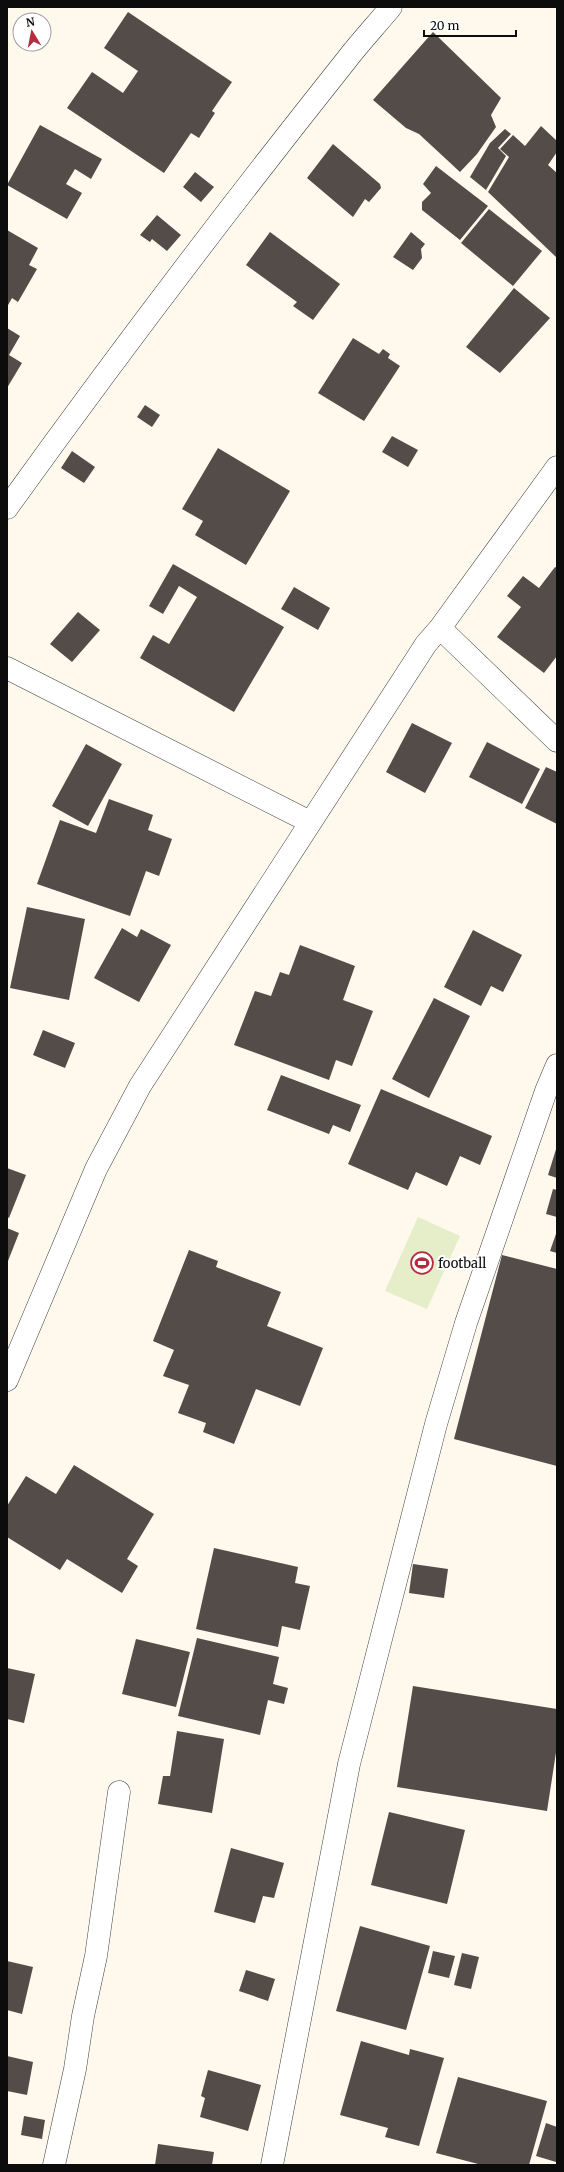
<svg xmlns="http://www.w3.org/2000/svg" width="564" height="2172" viewBox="0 0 564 2172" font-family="Merriweather,serif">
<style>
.pitch{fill:#e5eec9}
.building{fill:#544c49}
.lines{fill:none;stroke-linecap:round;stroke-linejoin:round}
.street-casing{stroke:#3f3f3f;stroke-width:23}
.street{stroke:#fff;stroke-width:22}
.labels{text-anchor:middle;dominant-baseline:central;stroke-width:4;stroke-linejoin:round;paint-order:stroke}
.poi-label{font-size:13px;fill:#0c0c0c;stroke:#fff;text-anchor:start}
</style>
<rect width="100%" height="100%" fill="#fef9ec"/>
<path class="pitch" d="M418,1217l42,19 -33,73 -42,-18z"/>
<path class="building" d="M128,12l104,70 -20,29 3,2 -16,25 -8,-5 -27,40 -97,-65 25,-36 31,21 15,-22 -34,-23z
M433,32l68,66 -10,17 5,12 -19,27 -17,18 -41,-38 -13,-6 -33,-28z
M40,125l62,34 -11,20 -16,-10 -9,15 16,9 -15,26 -60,-34z
M541,126l16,15v11l-9,13 9,8 -1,84 -68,-65 21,-35 -9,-8 13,-14 12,11z
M505,129l6,5 -13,14 8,8 -20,34 -16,-13 20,-34z
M333,144l47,40 1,4 -12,14 -4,-3 -12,18 -46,-39z
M436,166l52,40 -28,34 -38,-30v-8l9,-9 -8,-9z
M195,172l19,15 -13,15 -18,-15z
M489,209l53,42 -29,35 -52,-43z
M157,215l24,20 -14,16 -15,-12 -2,3 -10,-7z
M7,230l31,18 -9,17 8,4 -19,33 -6,-4 -5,9z
M270,232l70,52 -27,36 -20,-14 4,-4 -51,-37z
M411,232l14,12 -4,5 1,9 -9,12 -20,-13z
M514,288l36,30 -50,55 -34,-26z
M7,328l13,8 -11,19 13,8 -15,25z
M353,338l26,16 4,-5 7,5 -2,4 12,8 -36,55 -46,-28z
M145,405l15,10 -8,12 -15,-10z
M392,436l26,14 -10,17 -26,-15z
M218,448l72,43 -44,74 -51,-30 8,-14 -21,-12z
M72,451l23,16 -11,16 -23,-15z
M173,564l111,63 -50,85 -94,-54 13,-23 16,9 28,-47 -18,-11 -16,28 -14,-8z
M555,567l2,1v88l-13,17 -47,-36 24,-30 -14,-11 16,-20 16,12z
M294,587l36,21 -12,22 -37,-21z
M78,612l22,18 -28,32 -22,-18z
M412,723l40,20 -27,50 -39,-21z
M487,742l53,27 -18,35 -53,-27z
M86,744l36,20 -34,62 -36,-20z
M546,767l11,5v52l-32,-16z
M109,799l44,16 -5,15 24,9 -13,37 -13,-5 -16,45 -93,-32 23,-64 36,13z
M27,907l58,12 -16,81 -59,-12z
M122,928l15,9 4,-8 30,16 -32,57 -45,-24z
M473,930l49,25 -19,37 -12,-6 -10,20 -37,-19z
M300,945l55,21 -12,34 30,11 -21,55 -16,-6 -7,20 -95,-35 21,-54 16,5 9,-24 9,3z
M434,998l36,18 -41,82 -37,-19z
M43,1030l32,13 -10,25 -32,-13z
M281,1075l80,30 -11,27 -17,-7 -4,9 -62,-24z
M381,1089l111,47 -12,29 -20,-9 -13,30 -31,-14 -8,18 -60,-26z
M557,1146v32l-9,-3z
M7,1168l19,7 -17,43 -2,-1z
M553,1189l4,1v27l-11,-3z
M7,1228l12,5 -11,28h-1z
M557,1231v22l-7,-2z
M189,1250l29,11 -2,6 65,25 -14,34 56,22 -23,58 -44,-17 -22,55 -31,-12 3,-9 -28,-10 11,-28 -26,-9 11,-26 -21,-9z
M502,1255l55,14v197l-103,-27z
M74,1465l80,49 -27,45 11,7 -16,27 -55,-34 -7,11 -53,-33v-31l19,-30 30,18z
M214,1548l84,19 -3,16 15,3 -10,44 -18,-4 -4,21 -82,-18z
M413,1564l35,5 -4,29 -35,-5z
M197,1638l82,19 -6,27 15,4 -4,16 -16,-4 -8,35 -82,-19z
M136,1639l54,13 -14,55 -54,-13z
M7,1668l28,6 -11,49 -17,-4z
M413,1686l144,23v37l-10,65 -150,-24z
M177,1731l47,8 -12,74 -54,-9 5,-28h7z
M389,1812l76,18 -18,74 -76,-19z
M231,1848l53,15 -10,35 -11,-2 -8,27 -41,-11z
M360,1926l70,20 -24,84 -70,-19z
M433,1951l22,5 -6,22 -21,-5z
M462,1953l17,4 -8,32 -17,-4z
M7,1961l26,6 -11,47 -15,-4z
M246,1970l29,9 -7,22 -29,-10z
M361,2041l48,14 1,-6 34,9 -25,88 -34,-9 3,-9 -48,-13z
M7,2056l26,6 -6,33 -20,-4z
M208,2070l53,15 -13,46 -48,-14 5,-19 -4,-2z
M458,2077l89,24 -18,64h-47l-46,-12z
M24,2116l21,4 -3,19 -21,-4z
M546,2123l11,4 -1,35 -20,-6z
M158,2144l56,8 -2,13h-57z"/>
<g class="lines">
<g class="street-casing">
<path id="street" d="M7,508c110,-153 224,-303 341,-450 14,-18 29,-34 43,-51
M440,628l117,113
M7,668l303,154
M7,1380l89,-211 44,-83 286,-442 14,-16 117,-161
M54,2165l21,-96 8,-53 13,-60 23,-164
M272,2165l77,-401 87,-340 30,-101 80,-232 11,-26"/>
</g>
<use href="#street" class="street"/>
</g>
<defs>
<g id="stadium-ring" transform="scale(1.15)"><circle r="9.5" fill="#fff" stroke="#b32d40" stroke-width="1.5"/><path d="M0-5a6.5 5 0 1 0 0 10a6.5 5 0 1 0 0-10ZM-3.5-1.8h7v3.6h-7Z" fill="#b32d40"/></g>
</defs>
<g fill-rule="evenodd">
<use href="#stadium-ring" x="422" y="1263"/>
</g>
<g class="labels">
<g class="poi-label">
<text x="438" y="1263">football</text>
</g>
</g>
<rect width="564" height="2172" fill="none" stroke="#0c0c0c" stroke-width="16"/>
<g transform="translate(32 32) rotate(350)"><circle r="19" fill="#ffffff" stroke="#9e9e9e"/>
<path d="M0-3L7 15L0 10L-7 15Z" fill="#b32d40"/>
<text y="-6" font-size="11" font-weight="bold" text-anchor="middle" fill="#0c0c0c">N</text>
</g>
<path d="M424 30v6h92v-6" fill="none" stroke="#0c0c0c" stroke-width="2"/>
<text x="430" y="30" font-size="12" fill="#0c0c0c" stroke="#ffffff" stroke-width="3" paint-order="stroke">20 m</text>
</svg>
